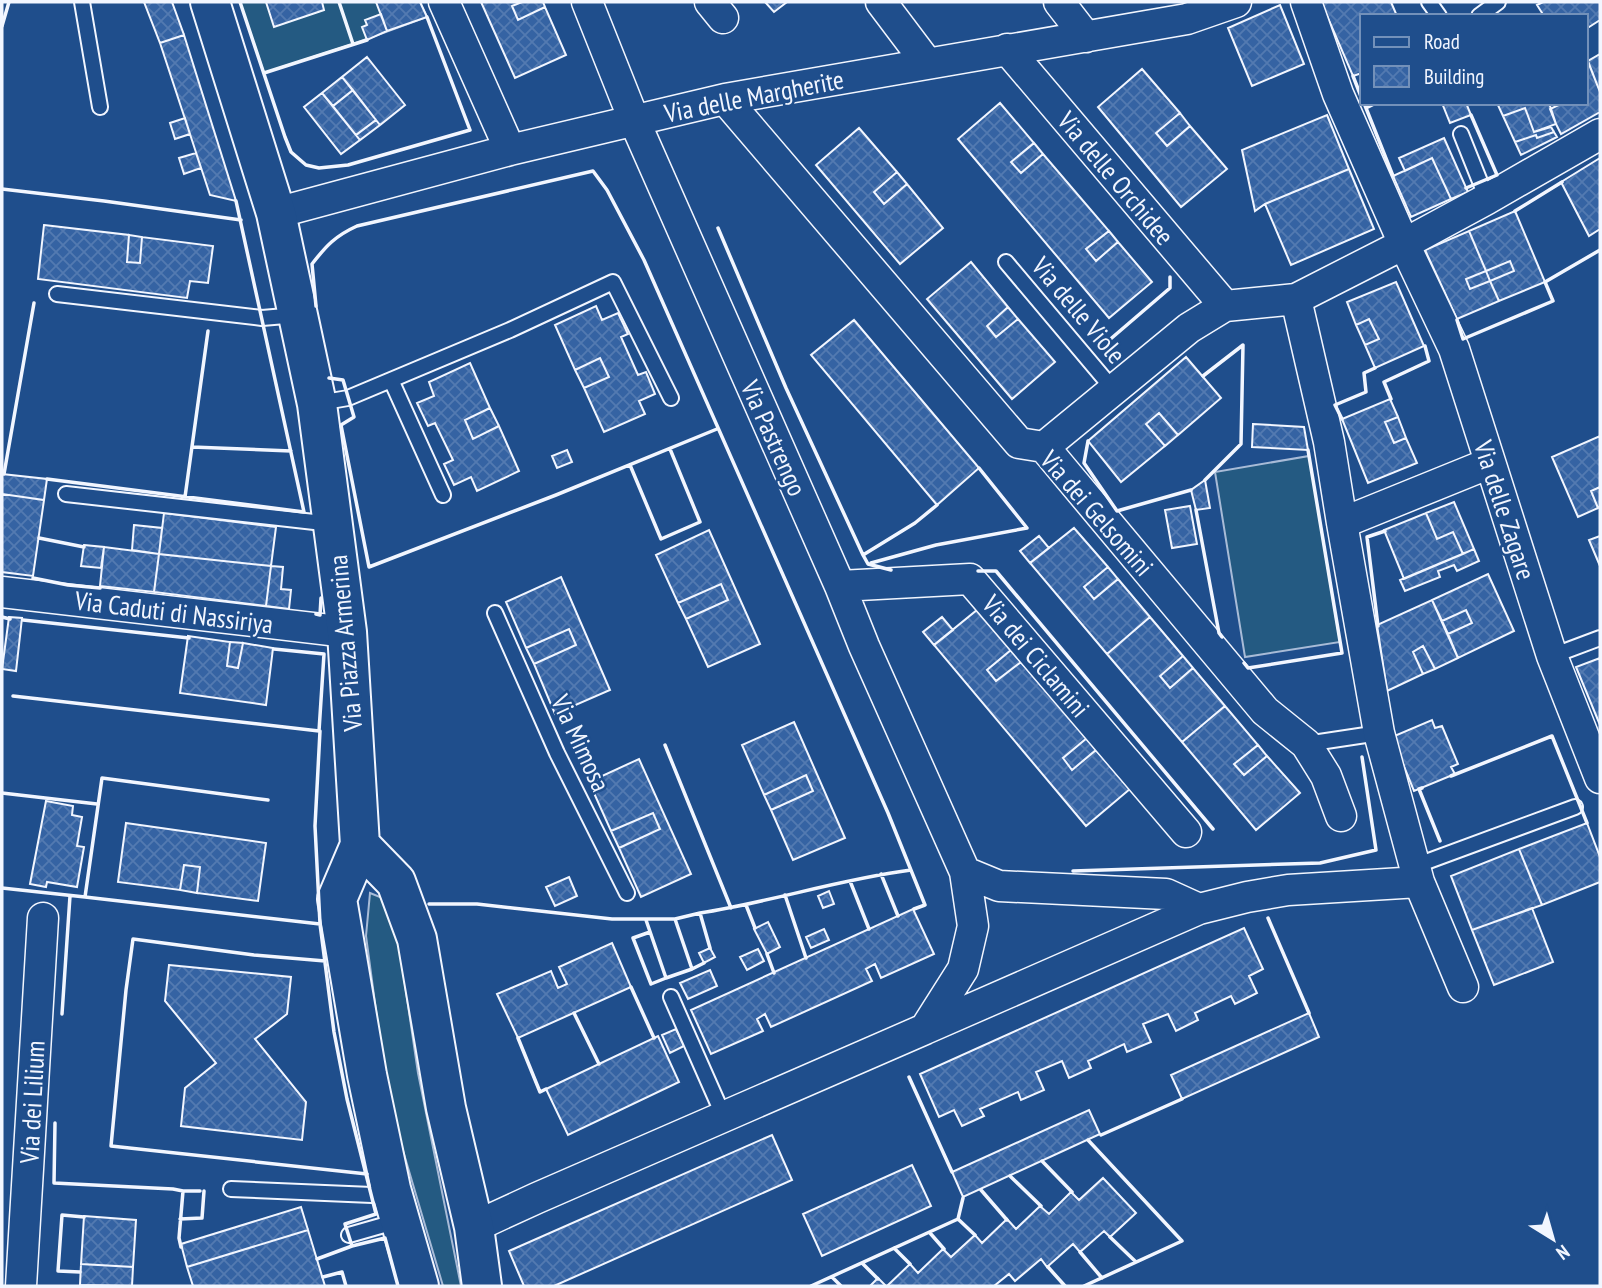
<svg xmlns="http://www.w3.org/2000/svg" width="1602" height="1288" viewBox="0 0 1602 1288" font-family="'PT Sans Narrow',sans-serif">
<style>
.grass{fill:#245a82;stroke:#a8bbd7;stroke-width:2}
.building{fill:url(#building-cross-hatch);stroke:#f2f6ff;stroke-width:2}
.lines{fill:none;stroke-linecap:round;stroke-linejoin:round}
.lane-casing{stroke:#f2f6ff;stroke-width:18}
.street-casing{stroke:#f2f6ff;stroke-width:33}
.secondary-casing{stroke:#f2f6ff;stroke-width:42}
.lane{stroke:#1f4e8c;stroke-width:14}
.street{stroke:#1f4e8c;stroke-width:30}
.secondary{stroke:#1f4e8c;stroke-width:38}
.wall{stroke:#f2f6ff;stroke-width:3.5}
.labels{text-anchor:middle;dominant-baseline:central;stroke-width:5;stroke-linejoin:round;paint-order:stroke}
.street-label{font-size:26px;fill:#f2f6ff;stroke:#1f4e8c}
</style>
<defs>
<pattern id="building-cross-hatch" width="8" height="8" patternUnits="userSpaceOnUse" patternTransform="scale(1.75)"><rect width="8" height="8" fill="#3563a3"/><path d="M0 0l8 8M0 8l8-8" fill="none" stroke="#537ab1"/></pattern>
</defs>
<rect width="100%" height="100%" fill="#1f4e8c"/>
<path class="grass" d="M240,2h180l7,15 -74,27 -89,29z
M1309,456l31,186 -95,15 -30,-185z
M370,893l15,6 9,11 24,163 43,213h-18l-55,-186 -22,-164z"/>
<path class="building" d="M144,2h28l12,33 -24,8z
M266,2h56l2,8 -50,17z
M376,2h44l7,15 -40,14z
M481,2h41l-10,4 6,14 27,-13 21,48 -51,23z
M522,2h21l2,5 -27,13 -6,-14z
M765,2h22l-13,10z
M1321,2h70l6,14h-35v57l-9,3z
M1543,2h57v18l-14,9v-13h-42l-7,-11z
M1280,5l24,59 -52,22 -24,-58z
M381,14l6,17 -20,9 -5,-13 5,-2 -2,-5z
M184,35l52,166 -26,-6 -50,-152z
M1600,54v38l-12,-31z
M367,57l38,48 -25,20 -38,-48z
M1586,57l14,35v20l-39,22 -5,-10 -6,-15 13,-6h23z
M1142,69l38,44 -24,20 11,13 23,-20 37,43 -46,38 -83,-100z
M342,77l11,13 -20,16 -11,-13z
M353,90l23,30 -20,15 -23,-29z
M322,93l38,47 -19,14 -37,-47z
M1000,103l34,40 -23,19 10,11 22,-19 66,77 -23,18 10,12 22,-19 34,40 -43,36 -151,-179z
M1442,103h24l5,12 -21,8z
M1497,103h52l7,21 -22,8 -9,-24 -22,8z
M1525,108l9,24 17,-5 3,5 -17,6 -1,-3 -21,7 -12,-26z
M1180,113l10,13 -23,20 -11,-13z
M1327,115l22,54 -84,35 -10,7 -13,-61z
M185,118l5,16 -15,5 -5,-16z
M376,120l4,5 -20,15 -4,-5z
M859,128l38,44 -23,20 10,12 23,-20 36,44 -43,36 -84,-99z
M1554,132l3,5 -36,18 -6,-13 21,-7 1,3z
M1444,138l24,54 -17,7 -19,-41 -27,13 -6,-13z
M1034,143l9,11 -22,19 -10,-11z
M196,153l5,15 -17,6 -5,-16z
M1432,158l19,41 -40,18 -18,-41z
M1600,158v71l-11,7 -28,-54z
M1349,169l25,60 -83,36 -26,-61z
M897,172l10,12 -23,20 -10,-12z
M1515,211l30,71 -46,19 -9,-20 24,-10 -4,-10 -24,10 -17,-40z
M44,225l85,10 -2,27 13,1 2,-26 71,9 -5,37 -18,-2 -3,17 -149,-19z
M1109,231l9,11 -22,19 -10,-12z
M1469,231l17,40 -20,8 4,10 20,-8 9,20 -42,18 -32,-69z
M129,235l13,2 -2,26 -13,-1z
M1510,261l4,10 -24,10 -4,-10z
M971,262l37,45 -21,19 9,11 22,-18 37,43 -43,37 -85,-100z
M1486,271l4,10 -20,8 -4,-10z
M1396,282l28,64 -49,22 -10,-23 14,-6 -10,-20 -13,6 -9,-23z
M596,306l6,14 16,-7 10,21 -7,3 17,38 8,-3 9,22 -16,7 6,13 -41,18 -20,-44 25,-11 -9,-19 -25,12 -20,-45z
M1008,307l10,12 -22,18 -9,-11z
M1369,319l10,20 -14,6 -9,-20z
M854,320l125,148 -42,37 -126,-150z
M1186,357l35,41 -43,37 -19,-22 -13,11 19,22 -44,36 -33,-41z
M600,358l9,19 -25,11 -9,-18z
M470,363l20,45 -25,12 8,19 26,-13 20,45 -42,20 -6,-14 -17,8 -10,-21 9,-4 -18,-37 -7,3 -11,-23 17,-7 -5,-14z
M1390,399l8,18 -13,5 9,21 12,-5 11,25 -49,20 -26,-64z
M490,408l9,18 -26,13 -8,-19z
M1159,413l19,22 -13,11 -19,-22z
M1398,417l8,21 -12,5 -9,-21z
M1253,424l51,3 4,23 -56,-3z
M1600,436v51l-9,4 7,17 -20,9 -26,-60z
M567,450l5,12 -15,6 -5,-12z
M2,474l45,5 -3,21 -42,-6z
M1205,480l5,28 -14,2 -5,-20z
M1600,487v20l-2,1 -7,-17z
M2,494l42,6 -11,76 -31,-4z
M1454,502l20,47 -11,5 -10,-22 -16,7 -11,-26z
M1190,506l7,38 -25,4 -7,-38z
M164,513l112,14 -5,39 -112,-12z
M1426,513l11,26 16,-7 10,22 -59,25 -20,-49z
M134,525l28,3 -3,26 -27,-4z
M1074,528l34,39 -24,20 10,12 24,-20 32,38 -43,37 -77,-91z
M709,530l51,114 -52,23 -22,-48 42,-19 -7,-16 -43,19 -22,-48z
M1039,536l10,12 -19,15 -10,-12z
M1600,536v30l-11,-26z
M84,545l20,2 -3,21 -20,-2z
M104,547l55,7 -5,38 -54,-6z
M1474,549l5,12 -22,10 -3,-6 -16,6 2,6 -35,14 -5,-11z
M159,554l112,12 -5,40 -112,-14z
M271,566l12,1 -2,22 10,1 -2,19 -23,-3z
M1108,567l10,12 -24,20 -10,-12z
M1488,574l26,57 -56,27 -10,-24 24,-11 -6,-13 -24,11 -10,-21z
M561,577l49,113 -55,24 -21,-50 42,-19 -7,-16 -43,19 -20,-46z
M721,584l7,16 -42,19 -8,-16z
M1432,600l26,58 -23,11 -12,-23 -10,6 10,22 -36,17 -10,-66z
M977,610l34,40 -24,20 9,11 25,-19 66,76 -24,20 9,12 24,-20 34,39 -44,37 -152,-181z
M1466,610l6,13 -24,11 -6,-13z
M9,617l13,1 -6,53 -14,-2z
M942,617l11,13 -19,15 -11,-13z
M1150,617l33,39 -23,20 10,12 23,-20 32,38 -43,36 -75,-88z
M569,629l7,16 -42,19 -8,-16z
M188,636l42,6 -3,24 11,2 5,-25 30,5 -7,57 -86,-12z
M230,642l13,1 -5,25 -11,-2z
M1423,646l12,23 -12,5 -10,-22z
M1011,650l10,12 -25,19 -9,-11z
M1183,656l10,12 -23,20 -10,-12z
M1600,658v67l-24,-58z
M1225,706l33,39 -24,19 10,11 23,-19 33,37 -44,37 -74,-88z
M1432,720l3,8 7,-2 16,38 -7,3 4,7 -41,17 -22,-54z
M794,722l51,116 -52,22 -22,-50 42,-19 -7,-16 -42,20 -22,-50z
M1087,738l9,12 -24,20 -9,-12z
M1258,745l9,11 -23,19 -10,-11z
M639,759l52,115 -50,23 -22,-49 41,-19 -7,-16 -42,18 -22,-49z
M806,775l7,16 -42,19 -7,-15z
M46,801l27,5 -1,9 10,2 -5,29 7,1 -7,40 -30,-5 -1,5 -16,-3z
M653,813l7,16 -41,19 -8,-17z
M126,823l140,20 -8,58 -61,-8 3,-26 -16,-2 -4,25 -62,-8z
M1587,823l13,34v25l-58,23 -23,-56z
M1519,849l23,56 -70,25 -21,-54z
M184,865l16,2 -3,26 -17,-3z
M569,877l8,19 -22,10 -9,-19z
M829,891l5,13 -11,4 -5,-12z
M1532,908l21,54 -59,23 -22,-55z
M913,909l21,45 -53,24 -6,-14 -9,5 6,12 -101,46 -6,-13 -8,5 6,12 -52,23 -20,-44z
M768,922l12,25 -13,7 -13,-25z
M1244,928l19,41 -14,7 8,17 -22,11 -4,-8 -36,17 3,7 -22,11 -8,-17 -25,10 8,18 -24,10 -3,-8 -36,17 3,7 -22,10 -7,-17 -26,11 8,18 -23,10 -3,-8 -38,17 4,7 -22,10 -8,-16 -15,7 -19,-43z
M824,929l5,11 -18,8 -5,-11z
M612,943l19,44 -113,51 -21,-44 54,-23 7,17 9,-4 -8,-17z
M710,948l5,9 -11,6 -5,-10z
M758,949l6,12 -17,9 -7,-13z
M169,965l122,12 -4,37 -32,25 51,63 -4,38 -121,-14 4,-38 31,-25 -51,-62z
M710,970l7,16 -29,13 -8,-16z
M1309,1013l10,24 -137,62 -11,-24z
M676,1029l8,17 -14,7 -8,-18z
M658,1036l21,46 -111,53 -22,-46z
M1089,1110l11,24 -137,63 -11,-25z
M772,1135l20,45 -238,106h-30l-15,-35z
M912,1165l19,41 -109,50 -19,-42z
M1103,1178l33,35 -26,24 -6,-6 -24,21 -7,-8 -26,23 -6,-8 -26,22 -6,-7 -15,12h-107l23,-22 8,9 25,-24 8,8 24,-22 7,8 25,-24 9,10 24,-23 9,8 22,-22 8,8z
M301,1207l7,23 -121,37 -6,-23z
M84,1216l52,4 -3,47 -52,-3z
M308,1230l17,56h-132l-6,-19z
M81,1264l52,3 -1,19 -52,-1z
M878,1278l8,8h-16z"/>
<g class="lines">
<g class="lane-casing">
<path id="lane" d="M82,2l18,105
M1429,2l10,14
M1479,16l19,-14
M1461,134l26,65
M1006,262l107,127
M57,294l205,24 35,-3
M391,380l52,115
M319,403l29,-5 162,-68 103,-48 58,116
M66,494l266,30
M495,613l62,140 70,140
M1552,656l48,-18
M1306,744l73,-11
M1415,866l160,-59
M671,997l53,120
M231,1189l141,6 18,-6
M349,1235l49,-14"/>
</g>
<g class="street-casing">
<path id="street" d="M444,2l66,148
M710,2l13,16
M881,2l46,61
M1059,2l27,35
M1306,2l32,92 66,150 50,105 98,307 48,122
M1007,49l218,257
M725,99l294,344 25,4 221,264 41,33 20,32 15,40
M276,213l234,-63 215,-51 462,-80 49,-17
M1296,299l33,143 13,81 37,210 40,149 44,105
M1044,447l145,-119 36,-22 71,-7 108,-55 83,-45 113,-65
M1342,523l148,-60
M840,586l130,-7 216,253
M2,592l345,40
M965,872l34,14 167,8 33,15
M925,1029l274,-120 48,-12 41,-7 131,-8
M474,1227l63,-29 388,-169 38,-60 10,-43 -8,-54 -101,-226 -24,-60 -206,-466 -47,-118
M21,1286l22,-368"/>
</g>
<g class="secondary-casing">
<path id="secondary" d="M210,2l66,211 41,191 30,228 13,213 -23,54 30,176 24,114 28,97
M360,845l36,37 21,57 29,169 28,119 8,59"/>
</g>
<use href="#lane" class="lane"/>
<use href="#street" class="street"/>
<use href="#secondary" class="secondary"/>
<path class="wall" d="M240,2l45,135 6,15 15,13 13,3 29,-3 122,-35 -43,-113
M339,2l14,42
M2,26l7,-24
M264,73l103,-33
M1353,76l9,23
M1364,103l29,73
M1366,108l10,-5
M1466,188l31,-13 -26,-60
M2,189l102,12 137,19
M1515,211l47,-29
M718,228l68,160 77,167 5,9 23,6
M316,306l-4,-42c14,-18 23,-28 45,-38l236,-55 14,19 37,70 244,553 37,92 -11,4
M1457,320l6,19 90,-38 -8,-19 55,-32
M1107,342l63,-54v-11
M1203,376l40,-31 -2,99 -36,36
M329,378l14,2 11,37 -13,8 28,142 187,-72 161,-66
M1391,399l-7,-17 45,-21 -4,-15
M1342,419l-7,-14 31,-13 -2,-19 11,-5
M1088,441l-4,22 33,48 74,-21
M192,447l99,4
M630,465l31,74 39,-17 -30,-73
M4,474l30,-171
M47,479l257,33 -68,-311
M185,497l23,-166
M1196,510l23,123 3,4
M39,538l45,9
M863,555l52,-32 22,-18
M871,563l65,-18 91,-17 -48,-60
M978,571h18l217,258
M33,578l35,7 32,3
M316,614l4,1 1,-17
M2,617l8,2
M23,620l166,18
M1378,626l-11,-89 18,-6
M1244,663l4,5 94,-15 -34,-203
M13,696l306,35 5,-77 -50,-5
M320,731l-5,95 5,98 14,108 13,67 29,115 -31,10 7,22 33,-8 13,48
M665,745l66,163
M1451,776l101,-40 35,87
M1422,788l-3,1 21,52
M2,793l95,11
M1073,871l247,-8 56,-13 -14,-93
M881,874l17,42
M850,881l19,48
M2,888l83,9 17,-119 166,22
M785,895l21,63
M85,897l235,27
M429,904h48l135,15h63
M746,905l9,23
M700,913c71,-11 140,-34 211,-43
M1268,918l41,95
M646,920l20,58 26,-9
M650,932l-17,6 18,46 15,-6
M767,954l7,19
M325,961l-71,-6 -121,-16 -7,51 -15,156 256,28
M704,963l-12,6 -17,-50 25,-6 10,35
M631,987l23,51
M574,1013l25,51
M62,1014l8,-118
M518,1038l22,54 6,-3
M909,1077l43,95
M55,1123l-1,60 119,6 10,2h17
M1101,1135l81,-36
M1042,1161l30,31
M1010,1176l31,30
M981,1190l26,30
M180,1219l22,-1 2,-27
M958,1219l17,16
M958,1219l5,-21
M930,1233l14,16
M1110,1237l26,25
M181,1247l-2,-9 4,-47
M894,1248l16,16
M1080,1252l22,26
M317,1259l35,-13
M862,1263l16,16
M1048,1267l17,19
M80,1272l-22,-1 4,-56 22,2
M323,1277l19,-5 4,14
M832,1277l9,9
M811,1286l147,-67
M1084,1286l98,-45 -94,-101"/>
</g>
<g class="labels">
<g class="street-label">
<text transform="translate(754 96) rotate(-11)">Via delle Margherite</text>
<text transform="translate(1116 178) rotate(50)">Via delle Orchidee</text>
<text transform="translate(1079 310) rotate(50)">Via delle Viole</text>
<text transform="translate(774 438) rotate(66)">Via Pastrengo</text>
<text transform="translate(1505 510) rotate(72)">Via delle Zagare</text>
<text transform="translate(1097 513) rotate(49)">Via dei Gelsomini</text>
<text transform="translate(174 612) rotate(7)">Via Caduti di Nassiriya</text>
<text transform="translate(345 643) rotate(-95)">Via Piazza Armerina</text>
<text transform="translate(1036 656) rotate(50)">Via dei Ciclamini</text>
<text transform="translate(581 743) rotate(65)">Via Mimosa</text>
<text transform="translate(32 1102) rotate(-87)">Via dei Lilium</text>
</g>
</g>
<rect width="1602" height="1288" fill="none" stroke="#f2f6ff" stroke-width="7"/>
<rect x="1360" y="14" width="228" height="91" fill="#1f4e8c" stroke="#7391ba" stroke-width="2"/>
<rect x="1374" y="37" width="35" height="10" fill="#1f4e8c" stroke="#7391ba" stroke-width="2"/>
<text x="1424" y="49" font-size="21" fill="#f2f6ff">Road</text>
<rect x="1374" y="66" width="35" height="21" fill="url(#building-cross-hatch)" stroke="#7391ba" stroke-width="2"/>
<text x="1424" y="84" font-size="21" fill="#f2f6ff">Building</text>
<g transform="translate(1553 1239) rotate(143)" stroke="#1f4e8c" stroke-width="5" paint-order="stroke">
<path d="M0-5L12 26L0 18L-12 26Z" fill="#f2f6ff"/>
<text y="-10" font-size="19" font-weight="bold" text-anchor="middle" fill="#f2f6ff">N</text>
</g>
</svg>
